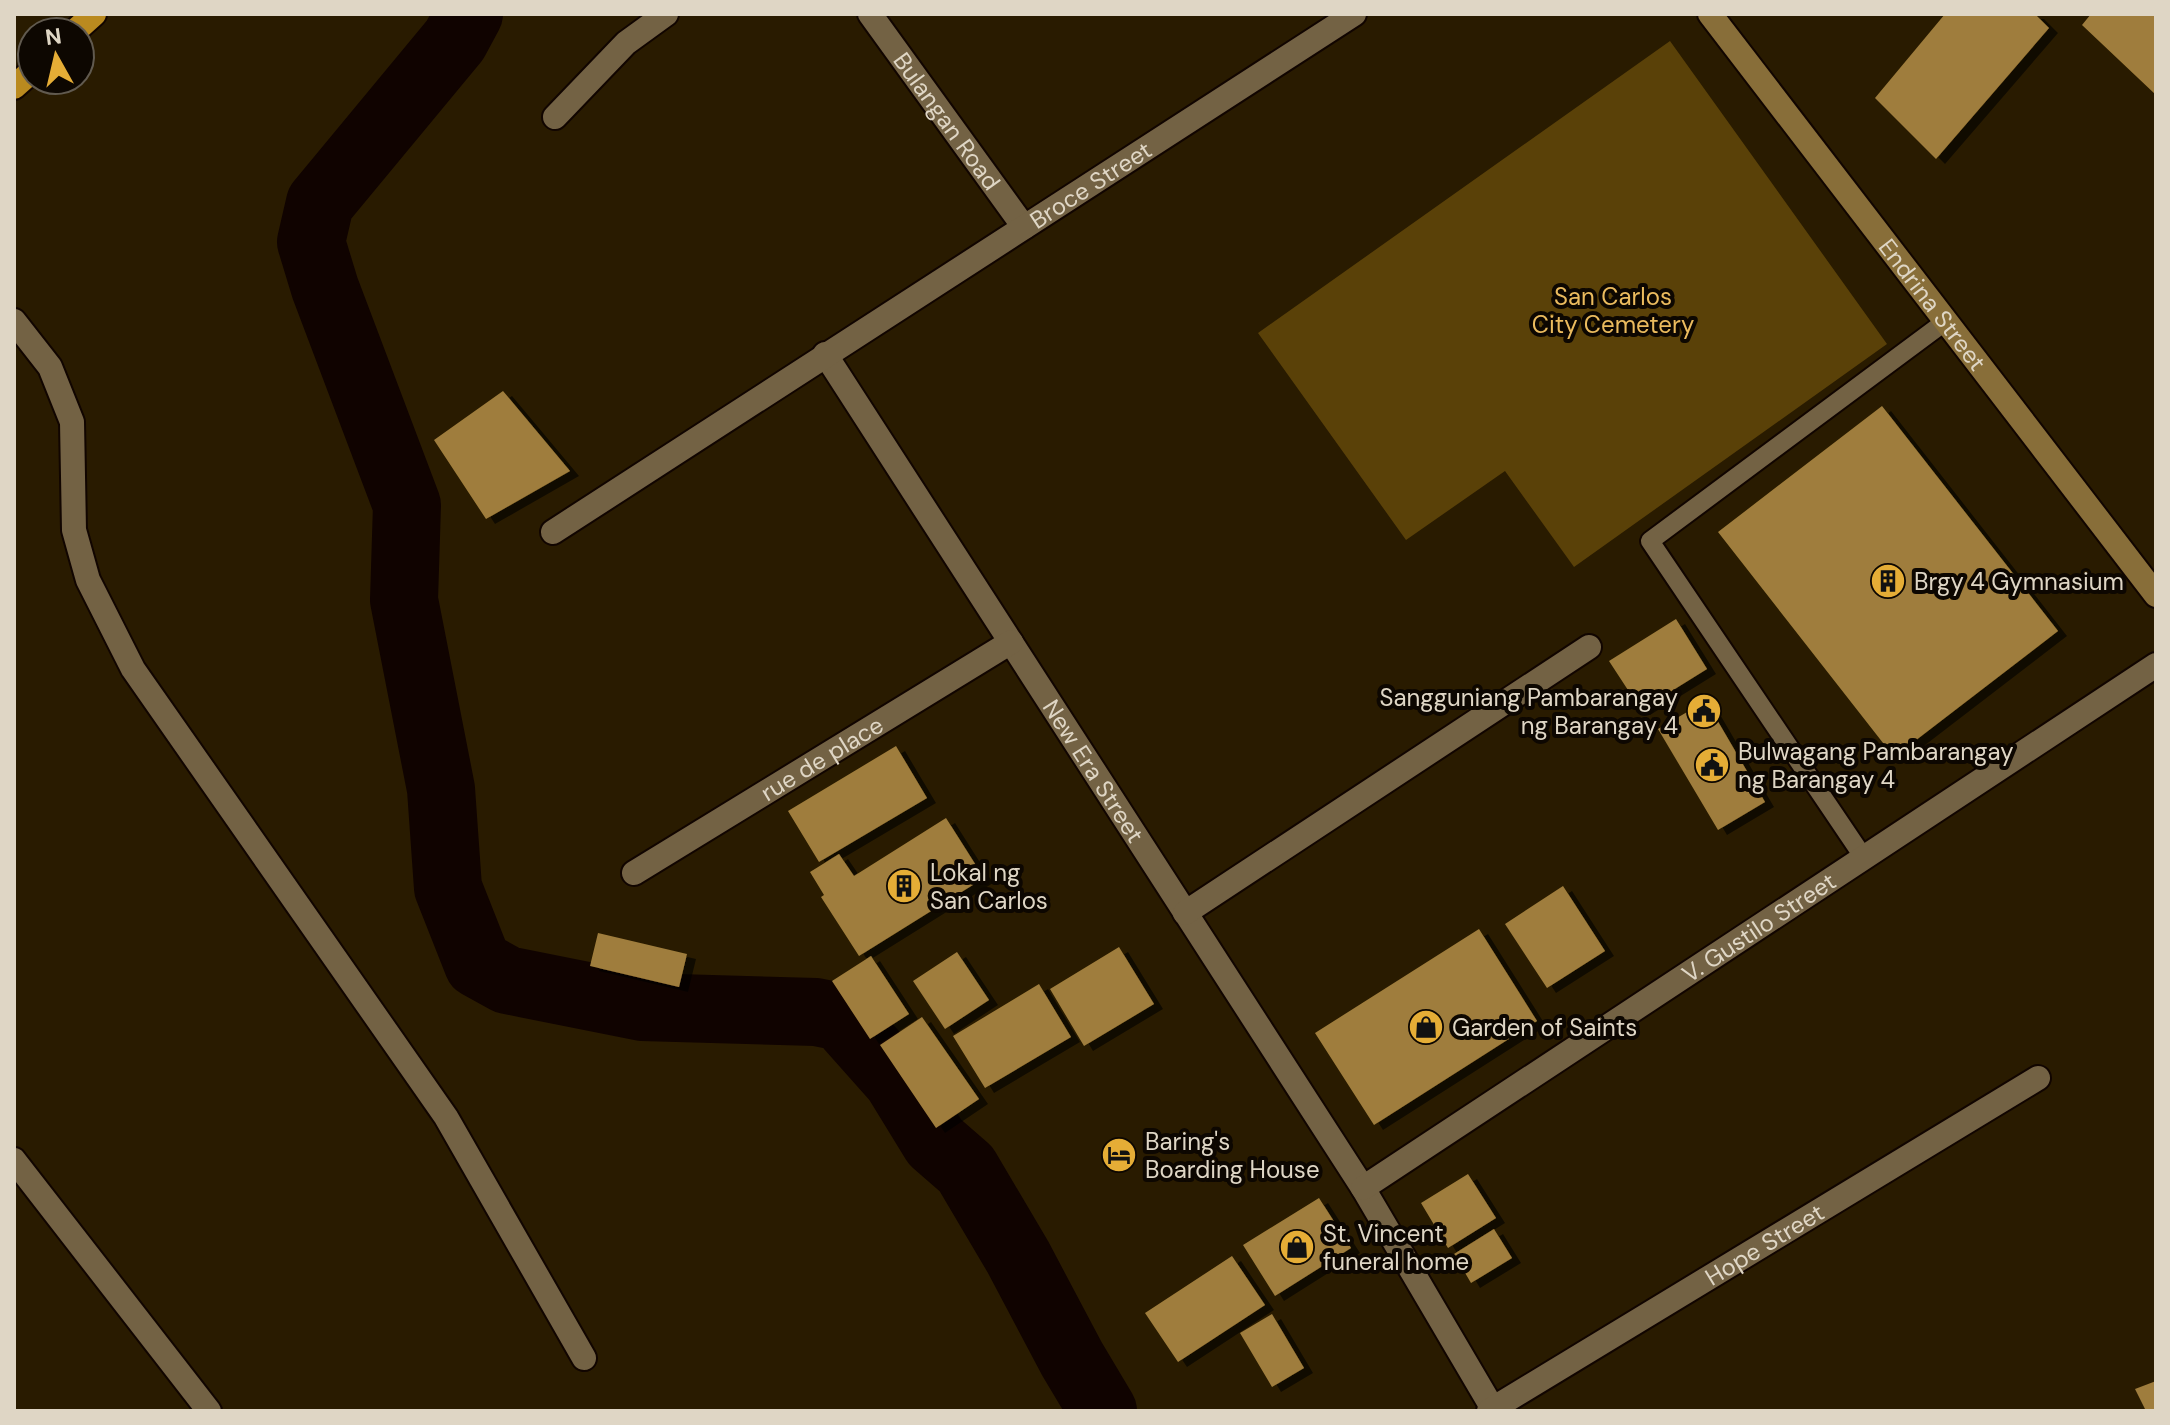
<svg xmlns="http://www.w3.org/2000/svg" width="2170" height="1425" viewBox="0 0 2170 1425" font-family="'DM Sans',sans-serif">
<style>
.green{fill:#5a4108}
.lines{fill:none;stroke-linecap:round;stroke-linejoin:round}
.river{stroke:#100300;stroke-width:68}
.building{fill:#9f7d3c;filter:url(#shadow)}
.lane-casing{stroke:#110500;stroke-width:22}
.street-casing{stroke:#110500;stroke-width:28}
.secondary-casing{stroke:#110500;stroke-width:28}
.highway-casing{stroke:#110500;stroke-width:28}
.lane{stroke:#736244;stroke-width:18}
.street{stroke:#736244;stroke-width:24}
.secondary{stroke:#886e39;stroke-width:24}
.highway{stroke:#ba8a1f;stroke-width:24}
.labels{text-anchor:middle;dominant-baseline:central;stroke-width:8;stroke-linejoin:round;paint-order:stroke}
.street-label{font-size:24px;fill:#dfd6c5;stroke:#0d0701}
.park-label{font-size:24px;fill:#ebbb5e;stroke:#0d0701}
.poi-label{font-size:24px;fill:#dfd6c5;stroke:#0d0701;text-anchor:start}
</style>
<defs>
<filter id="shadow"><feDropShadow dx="9" dy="5" stdDeviation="0" flood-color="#0009"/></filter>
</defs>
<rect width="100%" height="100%" fill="#291b00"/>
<path class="green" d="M1670,41l217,303 -313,223 -69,-96 -99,69 -148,-207z"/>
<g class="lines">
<path class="river" d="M469,14l-14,26 -135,163 -9,39 14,46 82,217 -3,95 37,189 7,99 30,76 29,16 135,27 174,5 25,5 56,63 38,62 31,27 52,88 54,102 31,52"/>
</g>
<path class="building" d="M1945,14h90l14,14 -113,131 -61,-61z
M2091,14h65v81l-74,-70z
M503,391l67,80 -84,48 -52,-79z
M1882,406l176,225 -164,126 -176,-225z
M1676,619l31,50 -66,41 -32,-49z
M1706,701l59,101 -47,28 -60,-101z
M896,746l31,52 -108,64 -31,-51z
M946,818l38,60 -125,78 -38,-59 3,-2 -14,-23 29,-18 15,22z
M1563,886l42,65 -58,37 -42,-64z
M1479,929l58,92 -163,104 -59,-92z
M598,933l89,21 -8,33 -89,-21z
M1119,947l35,57 -70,42 -34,-57z
M957,952l32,48 -44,29 -32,-48z
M871,956l38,58 -39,25 -38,-58z
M1039,984l32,53 -86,51 -32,-52z
M922,1017l57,82 -43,29 -56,-83z
M1468,1174l28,44 -48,30 -27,-45z
M1319,1198l32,50 -76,48 -32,-51z
M1494,1229l18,29 -41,25 -17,-29z
M1232,1256l33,49 -87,57 -33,-49z
M1272,1314l32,54 -32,19 -32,-54z
M2156,1381v30h-10l-11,-22z"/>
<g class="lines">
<g class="lane-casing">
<path id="lane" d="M1864,858l-214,-317 296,-220"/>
</g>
<g class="street-casing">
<g id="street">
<path id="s1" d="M870,14l154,213"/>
<path d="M555,117l71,-74 40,-29"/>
<path d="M14,321l36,46 22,55 2,108 14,50 45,89 313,448 138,241"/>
<path id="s2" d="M825,354l538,834 130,221"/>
<path id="s3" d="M553,532l801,-518"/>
<path id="s4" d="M634,873l377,-231"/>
<path d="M1185,913l404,-266"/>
<path d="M14,1160l195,251"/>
<path id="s5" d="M1363,1188l793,-523"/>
<path id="s6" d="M1489,1411l549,-333"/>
</g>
</g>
<g class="secondary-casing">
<g id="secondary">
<path id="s7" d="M1710,14l446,581"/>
</g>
</g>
<g class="highway-casing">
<path id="highway" d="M74,32l20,-18
M14,87l18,-16"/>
</g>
<use href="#lane" class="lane"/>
<use href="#street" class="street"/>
<use href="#secondary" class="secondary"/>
<use href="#highway" class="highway"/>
</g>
<defs>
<g id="building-disc" transform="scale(1.8)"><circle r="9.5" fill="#e5ad36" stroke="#0d0701"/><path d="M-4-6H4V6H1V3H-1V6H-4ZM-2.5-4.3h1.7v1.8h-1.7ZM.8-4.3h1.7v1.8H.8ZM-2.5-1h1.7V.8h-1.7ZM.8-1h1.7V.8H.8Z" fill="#111"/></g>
<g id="civic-disc" transform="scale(1.8)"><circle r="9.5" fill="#e5ad36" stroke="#0d0701"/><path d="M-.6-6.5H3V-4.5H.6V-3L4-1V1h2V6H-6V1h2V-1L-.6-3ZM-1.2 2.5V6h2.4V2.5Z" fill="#111"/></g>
<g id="shop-disc" transform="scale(1.8)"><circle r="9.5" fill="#e5ad36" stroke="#0d0701"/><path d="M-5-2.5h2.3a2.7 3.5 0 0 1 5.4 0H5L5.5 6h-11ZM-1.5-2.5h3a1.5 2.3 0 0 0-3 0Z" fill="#111"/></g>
<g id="hotel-disc" transform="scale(1.8)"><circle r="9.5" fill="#e5ad36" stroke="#0d0701"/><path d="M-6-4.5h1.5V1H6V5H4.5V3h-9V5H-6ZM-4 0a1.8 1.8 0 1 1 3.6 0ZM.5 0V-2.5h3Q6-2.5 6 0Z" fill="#111"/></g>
</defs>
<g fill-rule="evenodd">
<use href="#building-disc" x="1888" y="581"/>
<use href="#civic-disc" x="1704" y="711"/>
<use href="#civic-disc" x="1712" y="765"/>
<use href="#building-disc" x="904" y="886"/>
<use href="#shop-disc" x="1426" y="1027"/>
<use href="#hotel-disc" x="1119" y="1155"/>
<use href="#shop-disc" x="1297" y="1247"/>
</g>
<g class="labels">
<g class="street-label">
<text stroke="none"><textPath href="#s1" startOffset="132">Bulangan Road</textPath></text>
<text stroke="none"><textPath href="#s3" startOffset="640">Broce Street</textPath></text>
<text stroke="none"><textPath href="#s7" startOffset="366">Endrina Street</textPath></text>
<text stroke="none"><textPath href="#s4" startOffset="220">rue de place</textPath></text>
<text stroke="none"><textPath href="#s2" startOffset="496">New Era Street</textPath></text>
<text stroke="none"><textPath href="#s5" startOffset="474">V. Gustilo Street</textPath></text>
<text stroke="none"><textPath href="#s6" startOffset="322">Hope Street</textPath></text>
</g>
<g class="park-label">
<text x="1613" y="296">San Carlos<tspan x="1613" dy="28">City Cemetery</tspan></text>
</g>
<g class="poi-label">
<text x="1914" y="581">Brgy 4 Gymnasium</text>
<text x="1678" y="697" text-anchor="end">Sangguniang Pambarangay<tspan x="1678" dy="28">ng Barangay 4</tspan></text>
<text x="1738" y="751">Bulwagang Pambarangay<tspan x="1738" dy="28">ng Barangay 4</tspan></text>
<text x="930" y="872">Lokal ng<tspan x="930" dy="28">San Carlos</tspan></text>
<text x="1452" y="1027">Garden of Saints</text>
<text x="1145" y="1141">Baring's<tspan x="1145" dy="28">Boarding House</tspan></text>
<text x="1323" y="1233">St. Vincent<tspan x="1323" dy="28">funeral home</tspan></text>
</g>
</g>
<rect width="2170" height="1425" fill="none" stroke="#dfd6c5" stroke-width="32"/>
<g transform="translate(56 56) rotate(352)"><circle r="38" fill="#0d0701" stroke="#615a4f" stroke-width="2"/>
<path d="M0-6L14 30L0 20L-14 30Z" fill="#e5ad36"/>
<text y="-12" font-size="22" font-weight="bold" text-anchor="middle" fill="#dfd6c5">N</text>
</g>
</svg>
